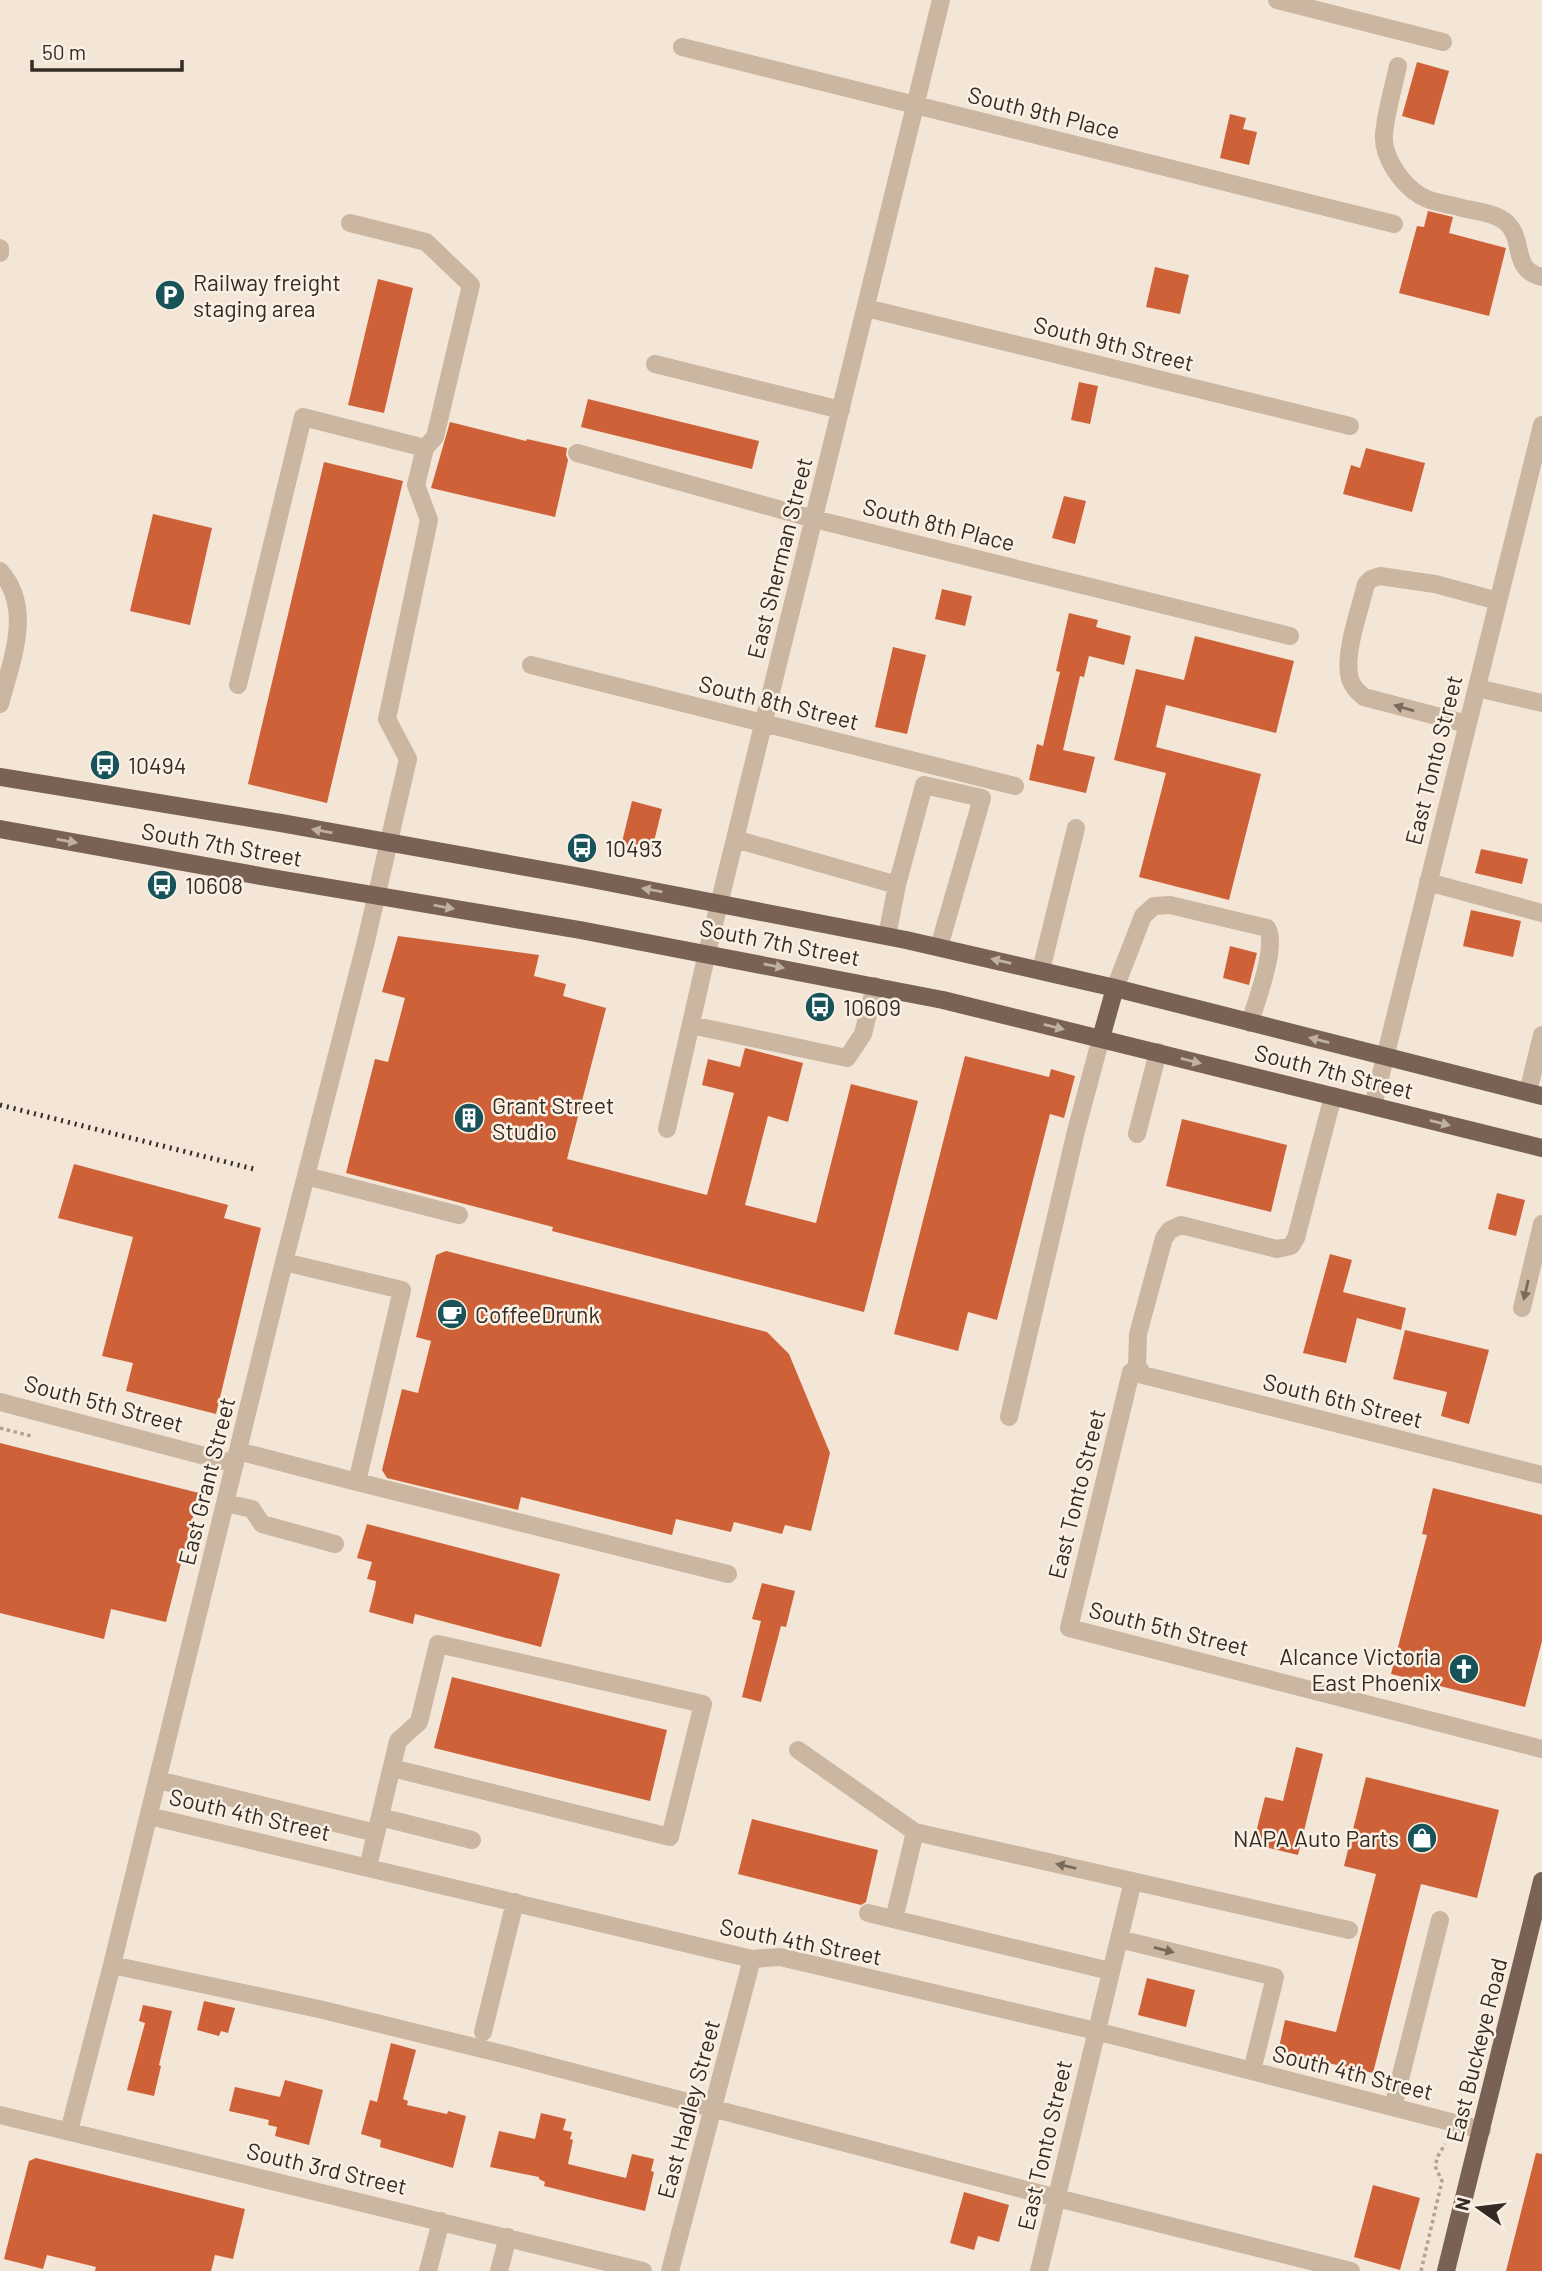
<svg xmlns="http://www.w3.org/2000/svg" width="1542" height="2271" viewBox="0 0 1542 2271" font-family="Barlow,sans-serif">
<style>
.building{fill:#cf6138}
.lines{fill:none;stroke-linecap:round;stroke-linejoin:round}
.path{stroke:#b7a08c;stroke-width:3.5;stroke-dasharray:3.5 3.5;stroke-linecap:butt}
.minor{stroke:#cbb6a2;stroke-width:18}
.major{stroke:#796255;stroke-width:18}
.rail{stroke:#352b25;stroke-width:5;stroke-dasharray:2 5;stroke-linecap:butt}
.oneway{fill:#786a5d}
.oneway2{fill:#c0b0a3}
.labels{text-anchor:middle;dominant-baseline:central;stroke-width:5;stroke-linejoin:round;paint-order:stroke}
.street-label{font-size:23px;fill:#352b25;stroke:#faf0e3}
.poi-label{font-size:23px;fill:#352b25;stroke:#faf0e3;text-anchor:start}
</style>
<rect width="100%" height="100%" fill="#f3e6d7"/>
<path class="building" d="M1417,62l32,9 -15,54 -32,-9z
M1230,114l16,4 -3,11 14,3 -8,33 -29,-7z
M1428,211l25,6 -4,16 57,15 -17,68 -90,-23 18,-67 7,1z
M1155,267l34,8 -9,39 -34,-7z
M378,279l35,9 -29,125 -36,-8z
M1079,382l19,4 -8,38 -19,-4z
M588,399l171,42 -7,28 -171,-42z
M450,422l76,19 1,-2 40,9 -1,7 2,5 -13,57 -124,-29z
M1366,448l59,15 -13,49 -69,-18 8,-29 9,3z
M324,462l79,19 -76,322 -79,-19z
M1064,496l22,5 -11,43 -23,-6z
M153,514l59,14 -22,97 -60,-14z
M942,589l30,7 -7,30 -30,-7z
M1069,613l29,7 -2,7 35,9 -7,29 -35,-9 -5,21 -4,-1 -17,74 32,7 -9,36 -57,-13 8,-36 6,2 17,-74 -4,-1z
M1195,636l99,25 -18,72 -110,-28 -10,42 105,27 -32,126 -90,-23 27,-104 -52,-13 22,-91 48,11z
M893,647l33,8 -19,79 -32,-7z
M632,801l30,8 -11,45 -30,-8z
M1481,849l47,10 -6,25 -47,-11z
M1471,910l50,11 -8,36 -50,-11z
M398,936l141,19 -5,21 32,8 -3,12 43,12 -39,151 140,36 27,-102 -32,-8 6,-26 32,8 5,-19 58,15 -15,59 -20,-6 -23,89 71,18 35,-139 67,17 -54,211 -312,-81 1,-4 -207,-54 29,-114 13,3 17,-64 -23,-6z
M1230,946l27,7 -8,32 -26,-7z
M965,1056l84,21 2,-8 24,7 -11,42 -14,-4 -53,206 -29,-8 -10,39 -64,-17z
M1182,1119l105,26 -16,67 -105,-26z
M74,1164l154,41 -4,13 37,10 -45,186 -90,-23 7,-28 -31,-7 31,-119 -75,-19z
M1497,1193l28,7 -9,36 -28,-7z
M446,1251l321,81 22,22 41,99 -19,78 -26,-6 -3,9 -48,-12 -3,10 -55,-13 -4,16 -151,-38 -3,13 -131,-32 -5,-8 20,-81 16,4 13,-52 -15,-4 20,-82z
M1330,1254l22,6 -9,32 63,16 -5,22 -44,-12 -11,45 -43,-10z
M1405,1330l84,20 -20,74 -28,-8 6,-24 -54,-13z
M0,1443l199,50 -33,129 -55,-13 -7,30 -104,-26z
M1433,1488l109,27v126l-17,66 -134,-33 36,-139 -5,-1z
M367,1524l193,50 -19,73 -126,-33 -2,10 -44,-12 6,-24 1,-7 -9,-2 5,-17 -15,-4z
M762,1583l33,8 -9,36 -5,-1 -20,76 -19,-5 19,-76 -9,-2z
M452,1677l215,53 -17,71 -216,-53z
M1296,1747l27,7 -25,101 -45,-11 12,-47 18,4z
M1366,1777l133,33 -22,88 -56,-14 -48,189 -95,-21 7,-32 51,12 40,-158 -32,-8z
M752,1819l126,31 -12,52 -5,3 -123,-31z
M1147,1978l48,12 -9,37 -48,-12z
M204,2001l31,7 -7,25 -7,-2 -2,5 -22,-6z
M143,2005l29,6 -13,54 2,1 -7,30 -27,-6 18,-67 -6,-2z
M391,2043l25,7 -13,49 5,2 -1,4 40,9 1,-3 18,5 -13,52 -73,-21 1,-7 -20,-6 9,-34 7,2z
M285,2080l38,10 -14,55 -34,-9 2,-9 -9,-2 1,-5 -40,-9 6,-24 45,10z
M541,2113l25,6 -3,11 9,2 -2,7 3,1 -5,24 58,14 6,-24 22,5 -3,12 3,1 -9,39 -101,-25 1,-4 -6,-3v-2l-49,-10 9,-36 36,8z
M1536,2153l6,1v117h-36z
M36,2158l209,51 -12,50 -18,-4 -4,16h-116l1,-4 -49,-12 -4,14 -39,-10 25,-98z
M1373,2185l47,13 -20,72 -46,-13z
M964,2192l45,13 -10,37 -21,-6 -4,14 -24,-7z"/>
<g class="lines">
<path class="path" d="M0,1428l31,8
M1421,2271l21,-90 -7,-15 3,-10 7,-12"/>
<path class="minor" d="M1277,0l166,42
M682,47l712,177
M1398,66c-5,23 -12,46 -14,68 -2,23 18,51 37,62 11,7 28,8 41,12 14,3 34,5 45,15 18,18 4,47 35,54
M350,223l76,19 45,43 -36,152 -10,11
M0,248v5
M866,308l484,118
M655,364l186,46
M577,453l237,66 476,117
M0,571c34,37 11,91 0,133
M531,665l484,121
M1477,688l65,15
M1467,724l-103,-27c-6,-5 -11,-9 -14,-18 -7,-25 10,-69 16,-95l5,-5 9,-3 55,8 63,17
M735,839l162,46 27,-100 58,13 -43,149
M1428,882l114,31
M887,936l10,-51
M1041,970l35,-142
M1115,988l28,-72 11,-10 16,-1 97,23c11,18 -11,73 -17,95
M691,1025l156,33 16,-24 12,-48
M1528,1092l14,-57
M1373,1106l169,-681
M667,1129l40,-176 234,-953
M1137,1134l21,-82
M306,1176l153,39
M1522,1308l20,-84
M1143,1375l-6,-10 1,-31 26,-96 6,-8 11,-5 96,24 14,-3 5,-8 37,-142
M0,1402l235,62
M1009,1417l67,-286 25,-93
M238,1451l119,31 45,-192 -118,-28
M1542,1475l-411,-103 -62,256 473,121
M357,1482l371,92
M226,1503l26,6 10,15 73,20
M798,1750l117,82 434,98
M158,1780l218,53
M149,1816l603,143 28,-2 316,74 386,99
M380,1817l92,23
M368,1867l30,-126 21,-19 19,-78 265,60 -33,133 -278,-69
M868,1913l242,58
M894,1919l21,-87
M1119,1939l14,-58
M112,1965l207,44 188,46 550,143 294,73
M483,2032l32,-130
M1393,2107l47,-187
M0,2115l643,156
M69,2131l43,-166 172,-703 82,-321 42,-182 -21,-40 42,-199 -13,-35 9,-37 -122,-31 -65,268
M428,2271l13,-50
M499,2271l9,-34
M670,2271l82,-312
M1039,2271l80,-332 156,38 -23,94"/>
<path class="major" d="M0,777l281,46 295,53 330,64 209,48 427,108
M0,829l266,48 314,53 363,70 599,148
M1101,1038l14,-50
M1446,2271l96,-390"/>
<path class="rail" d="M0,1105l254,64"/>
</g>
<defs><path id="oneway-solid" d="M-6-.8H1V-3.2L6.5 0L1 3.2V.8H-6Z" transform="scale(1.75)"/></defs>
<g class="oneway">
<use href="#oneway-solid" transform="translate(1404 708) rotate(-164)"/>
<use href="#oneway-solid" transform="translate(1526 1290) rotate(103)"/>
<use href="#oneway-solid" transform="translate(1066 1866) rotate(-167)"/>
<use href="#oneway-solid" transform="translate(1164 1950) rotate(14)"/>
</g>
<g class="oneway2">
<use href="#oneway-solid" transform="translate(322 831) rotate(-170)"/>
<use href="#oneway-solid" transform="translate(67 841) rotate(10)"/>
<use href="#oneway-solid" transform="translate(652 890) rotate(-170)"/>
<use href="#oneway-solid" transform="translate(444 907) rotate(10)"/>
<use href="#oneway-solid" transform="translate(1001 961) rotate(-167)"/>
<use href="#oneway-solid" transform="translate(774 966) rotate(11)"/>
<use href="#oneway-solid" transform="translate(1054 1027) rotate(14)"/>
<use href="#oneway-solid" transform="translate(1319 1040) rotate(-166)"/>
<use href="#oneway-solid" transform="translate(1191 1061) rotate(14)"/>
<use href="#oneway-solid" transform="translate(1440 1123) rotate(14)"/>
</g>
<defs>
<g id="parking-disc" transform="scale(1.575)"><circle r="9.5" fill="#18535a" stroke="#faf0e3"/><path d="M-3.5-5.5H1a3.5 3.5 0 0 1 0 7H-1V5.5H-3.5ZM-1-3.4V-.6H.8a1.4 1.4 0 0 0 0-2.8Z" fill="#fff"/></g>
<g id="bus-disc" transform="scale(1.575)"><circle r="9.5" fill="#18535a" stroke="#faf0e3"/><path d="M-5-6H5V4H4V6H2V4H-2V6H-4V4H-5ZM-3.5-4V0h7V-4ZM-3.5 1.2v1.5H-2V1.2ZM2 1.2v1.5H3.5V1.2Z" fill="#fff"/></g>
<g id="building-disc" transform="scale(1.575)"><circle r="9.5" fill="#18535a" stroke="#faf0e3"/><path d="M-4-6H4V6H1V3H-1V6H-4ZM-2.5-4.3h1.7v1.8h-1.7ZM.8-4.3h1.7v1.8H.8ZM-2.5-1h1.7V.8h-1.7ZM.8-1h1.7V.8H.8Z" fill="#fff"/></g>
<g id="cafe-disc" transform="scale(1.575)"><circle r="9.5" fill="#18535a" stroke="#faf0e3"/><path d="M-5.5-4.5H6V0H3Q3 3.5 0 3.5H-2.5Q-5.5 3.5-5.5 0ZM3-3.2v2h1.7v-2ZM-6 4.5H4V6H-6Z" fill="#fff"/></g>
<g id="church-disc" transform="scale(1.575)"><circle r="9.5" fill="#18535a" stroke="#faf0e3"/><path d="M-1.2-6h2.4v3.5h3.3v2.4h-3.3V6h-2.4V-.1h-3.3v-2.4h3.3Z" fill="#fff"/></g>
<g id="shop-disc" transform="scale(1.575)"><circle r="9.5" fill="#18535a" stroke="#faf0e3"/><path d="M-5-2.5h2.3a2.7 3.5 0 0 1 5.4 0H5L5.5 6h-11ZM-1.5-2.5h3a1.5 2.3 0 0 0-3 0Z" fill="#fff"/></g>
</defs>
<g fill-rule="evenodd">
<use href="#parking-disc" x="170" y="295"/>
<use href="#bus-disc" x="105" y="765"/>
<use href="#bus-disc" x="582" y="848"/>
<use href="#bus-disc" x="162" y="885"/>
<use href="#bus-disc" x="820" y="1007"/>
<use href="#building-disc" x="469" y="1118"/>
<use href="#cafe-disc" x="452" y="1314"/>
<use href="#church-disc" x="1464" y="1669"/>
<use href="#shop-disc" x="1422" y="1838"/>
</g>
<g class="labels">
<g class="street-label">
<text transform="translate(1044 112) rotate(14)">South 9th Place</text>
<text transform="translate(1114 343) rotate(14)">South 9th Street</text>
<text transform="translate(939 524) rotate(14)">South 8th Place</text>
<text transform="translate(779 558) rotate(-76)">East Sherman Street</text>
<text transform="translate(779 702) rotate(14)">South 8th Street</text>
<text transform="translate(1433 760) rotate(-76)">East Tonto Street</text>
<text transform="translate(222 844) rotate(10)">South 7th Street</text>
<text transform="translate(780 942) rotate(11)">South 7th Street</text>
<text transform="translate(1334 1071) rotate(14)">South 7th Street</text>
<text transform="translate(1343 1400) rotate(14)">South 6th Street</text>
<text transform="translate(104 1403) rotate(15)">South 5th Street</text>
<text transform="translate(206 1481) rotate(-76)">East Grant Street</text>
<text transform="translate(1076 1494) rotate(-76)">East Tonto Street</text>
<text transform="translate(1169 1628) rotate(14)">South 5th Street</text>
<text transform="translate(250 1814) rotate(13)">South 4th Street</text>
<text transform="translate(801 1941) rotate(11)">South 4th Street</text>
<text transform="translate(1476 2050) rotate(-76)">East Buckeye Road</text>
<text transform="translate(1353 2072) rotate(14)">South 4th Street</text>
<text transform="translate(688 2109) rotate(-75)">East Hadley Street</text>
<text transform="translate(1044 2145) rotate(-77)">East Tonto Street</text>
<text transform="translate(327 2168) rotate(13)">South 3rd Street</text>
</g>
<g class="poi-label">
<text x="193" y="282">Railway freight<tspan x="193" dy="26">staging area</tspan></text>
<text x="128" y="765">10494</text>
<text x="605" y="848">10493</text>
<text x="185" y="885">10608</text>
<text x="843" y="1007">10609</text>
<text x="492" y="1105">Grant Street<tspan x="492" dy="26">Studio</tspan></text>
<text x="475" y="1314">CoffeeDrunk</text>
<text x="1441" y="1656" text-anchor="end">Alcance Victoria<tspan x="1441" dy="26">East Phoenix</tspan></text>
<text x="1399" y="1838" text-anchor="end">NAPA Auto Parts</text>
</g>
</g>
<g transform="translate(1479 2208) rotate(284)" stroke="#faf0e3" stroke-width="5" paint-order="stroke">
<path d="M0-5L12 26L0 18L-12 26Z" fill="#352b25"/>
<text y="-10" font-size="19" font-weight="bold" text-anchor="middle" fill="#352b25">N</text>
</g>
<path d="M32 60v10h150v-10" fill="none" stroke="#352b25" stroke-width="3.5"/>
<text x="42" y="60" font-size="21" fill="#352b25" stroke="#faf0e3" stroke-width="5" paint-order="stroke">50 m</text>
</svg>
